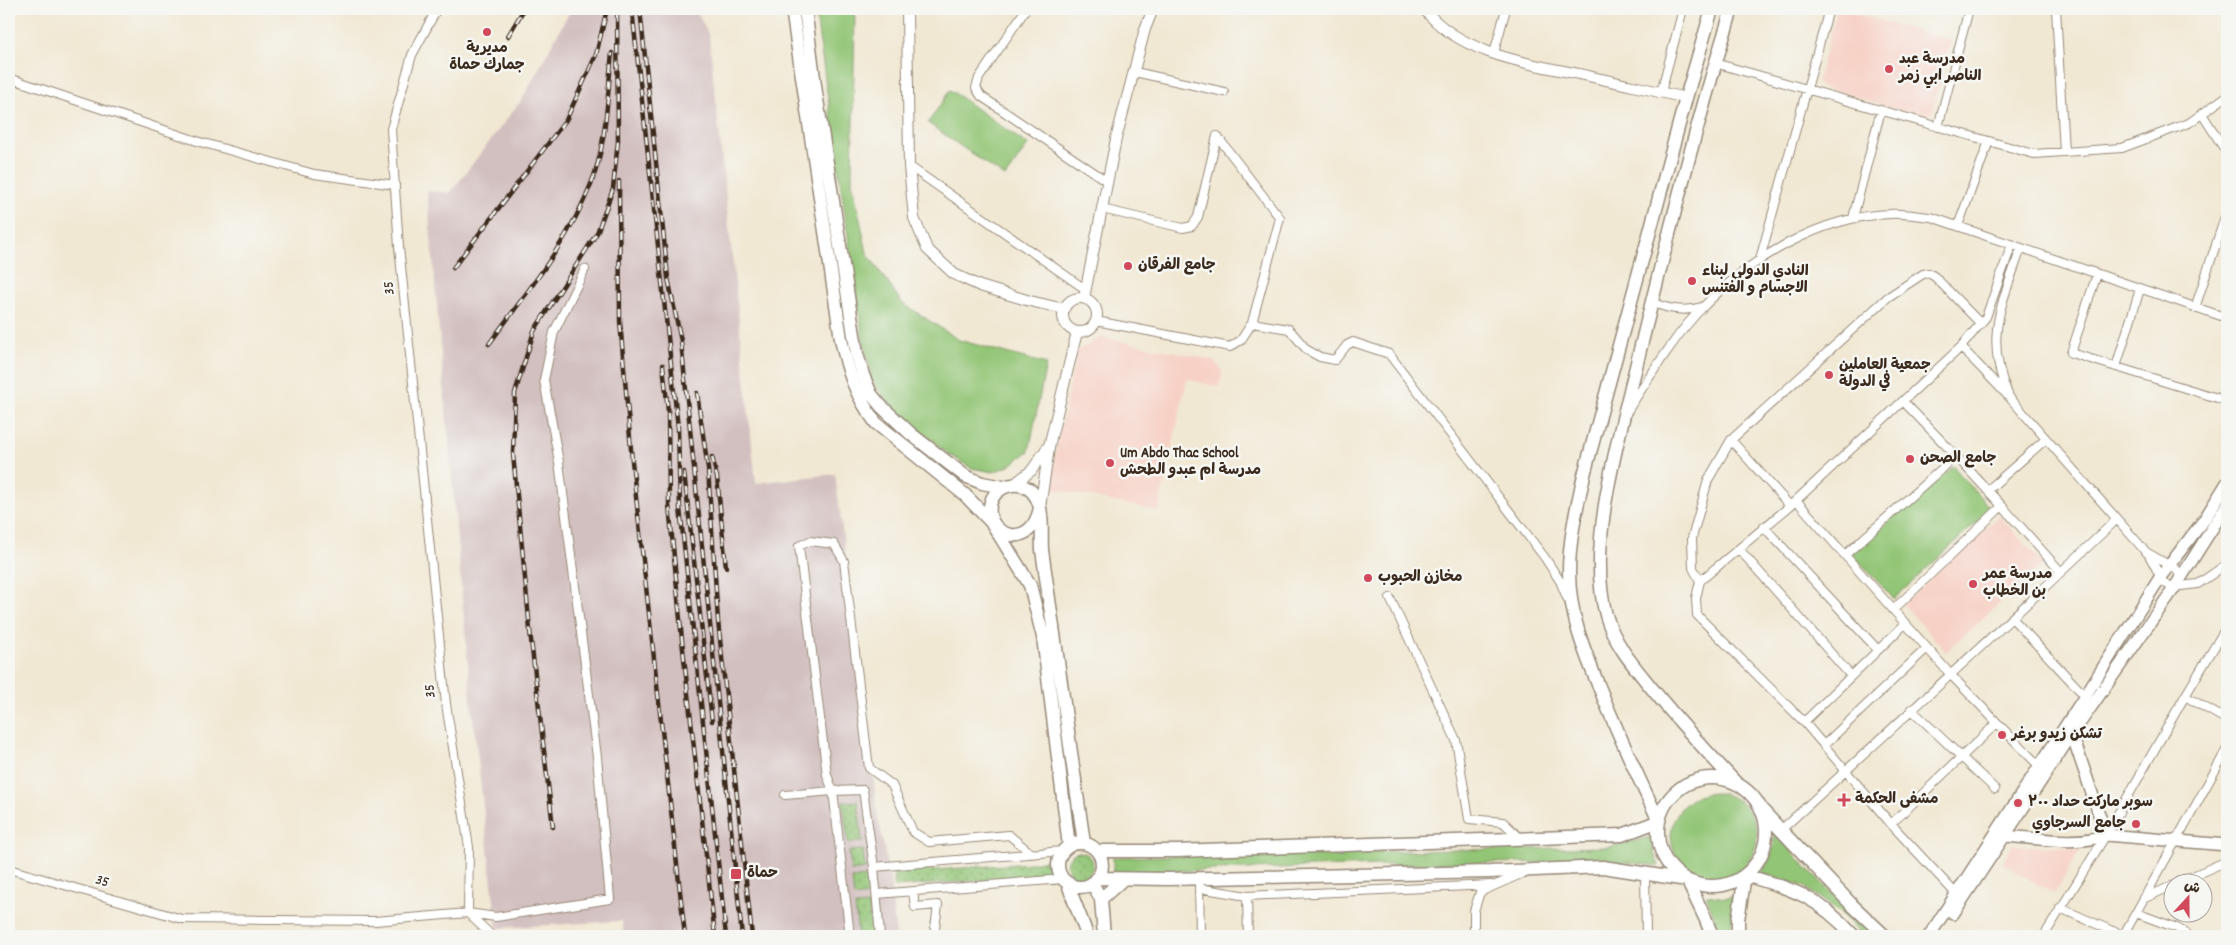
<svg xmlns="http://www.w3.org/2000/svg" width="2236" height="945" viewBox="0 0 2236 945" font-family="Dekko,'Playpen Sans Arabic',sans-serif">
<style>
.built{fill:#f7d1c6}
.railway{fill:#d2bfbf}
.grass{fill:url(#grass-dots);stroke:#66784a}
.park{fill:#92c575;stroke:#66784a}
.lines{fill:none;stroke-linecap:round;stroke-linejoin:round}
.minor-casing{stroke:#968978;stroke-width:10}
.tertiary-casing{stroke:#968978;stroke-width:12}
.secondary-casing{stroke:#968978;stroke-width:14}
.primary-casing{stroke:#968978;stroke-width:15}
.minor{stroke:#fff;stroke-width:8}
.tertiary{stroke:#fff;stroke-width:10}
.secondary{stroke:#fff;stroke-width:11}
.primary{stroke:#fff;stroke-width:12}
.rail-casing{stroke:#3b2a1e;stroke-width:4.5}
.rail{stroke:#f6f6f2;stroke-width:2.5;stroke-dasharray:8;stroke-linecap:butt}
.poi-dot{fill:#d1495b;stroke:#f6f6f2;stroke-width:2}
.labels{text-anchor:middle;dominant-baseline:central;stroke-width:5;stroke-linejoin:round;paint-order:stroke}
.poi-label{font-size:15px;font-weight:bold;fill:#3b2a1e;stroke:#f6f6f2;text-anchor:start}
.street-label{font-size:15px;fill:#3b2a1e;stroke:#f6f6f2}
</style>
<defs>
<pattern id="grass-dots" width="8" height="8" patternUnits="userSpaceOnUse" patternTransform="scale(1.25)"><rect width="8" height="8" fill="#92c575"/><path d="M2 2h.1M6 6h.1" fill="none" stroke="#78a05f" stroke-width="1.8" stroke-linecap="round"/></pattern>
</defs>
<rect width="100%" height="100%" fill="#f6f6f2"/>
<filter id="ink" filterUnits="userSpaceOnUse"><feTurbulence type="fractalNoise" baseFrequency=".02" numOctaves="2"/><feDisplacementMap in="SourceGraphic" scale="10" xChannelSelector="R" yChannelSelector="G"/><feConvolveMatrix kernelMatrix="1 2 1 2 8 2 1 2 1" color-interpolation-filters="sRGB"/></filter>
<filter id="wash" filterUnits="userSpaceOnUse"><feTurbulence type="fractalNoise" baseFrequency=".0096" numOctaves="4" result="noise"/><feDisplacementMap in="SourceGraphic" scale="20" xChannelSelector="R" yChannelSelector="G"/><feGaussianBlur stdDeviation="1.12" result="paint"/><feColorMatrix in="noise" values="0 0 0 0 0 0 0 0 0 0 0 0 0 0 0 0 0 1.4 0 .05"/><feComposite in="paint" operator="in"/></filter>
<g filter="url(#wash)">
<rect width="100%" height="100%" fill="#f1e8d3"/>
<path class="built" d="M1837,9l114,31 -19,72 -7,5 -105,-30 -3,-5z
M1101,337l112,23 8,9 1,7 -3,11 -32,-8 -29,132 -110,-23 29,-137z
M1999,516l44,48 -97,88 -43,-48z
M2013,845l68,4 -27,45 -52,-31z"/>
<path class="railway" d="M571,9h125l13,27 47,447 79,-9 36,278 5,54 14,73 6,57h-272l-2,-15 -125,7 -26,-229 -44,-508 23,2 73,-95z"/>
<path class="grass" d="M858,801l4,41 -14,1 -5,-41z
M863,850l2,19 -14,2 -2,-20z
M1067 865a13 13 0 1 1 26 0a13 13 0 1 1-26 0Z
M1050,859l-2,12 4,7 -18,-2 -139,11 -2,-14 139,-10z
M866,877l2,18 -14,2 -2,-18z
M869,905l3,31h-14l-3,-30z"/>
<path class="park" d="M815,9h40l-3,172 15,72 35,50 57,37 87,24 -17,87 -20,15 -16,6 -22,-4 -24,-15 -54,-45 -20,-25 -10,-44z
M950,90l78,55 -23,32 -77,-54z
M1953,466l38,43 -97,90 -43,-46z
M1671 836a43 43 0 1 1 86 0a43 43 0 1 1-86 0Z
M1774,833l99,103h-10l-23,-24 -37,-26 -43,-13c11,-11 15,-25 14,-40z
M1651,837l2,13 6,16 -35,-4 -175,1 -336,10v-16l496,-10z
M1706,895l19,3 10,-3 -5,41h-9z"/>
</g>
<g filter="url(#ink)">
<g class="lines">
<g class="minor-casing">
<path id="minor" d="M1026,9l-47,69 -3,10 5,8 127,86
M2056,9l8,143
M1494,53l12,-44
M1715,63l319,91 88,-6 67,-25 38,-27
M1135,72l89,20
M9,78l191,64 114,32 81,11
M1661,92l22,-83
M2202,114l25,39
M1938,127l31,-118
M909,166l176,123
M1102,209l81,19 9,-2 6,-9 19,-81
M1853,218l28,-108
M1958,226l31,-85
M1760,259l69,-250
M2097,274l-26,79 156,48
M1652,302c17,8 33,10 50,5
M2195,308l32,-97
M1096,321l134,26 11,-7 11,-17 28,-105 -63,-82
M1252,323l37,6 18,21 13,7 15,3 12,-15 6,-3 36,12 156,204 15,23 7,17
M1961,347l49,51 136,154 31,18 4,9
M2116,367l24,-78
M2008,394c-25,-57 -5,-92 13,-146
M1903,401l53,55
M1628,410c21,-32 49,-78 76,-104 47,-48 117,-90 186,-92 13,-1 28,2 41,3l296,101
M1731,440l59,66
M1988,490l58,-51
M1796,500l155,175 89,92
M2002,506l59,66
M1764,527l114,123
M1739,549l112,127
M1845,555l111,-99 46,50 -109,104
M2149,555l14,27 9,5 26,-3 29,-20
M1700,581l-7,-13 -1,-30 16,-58 23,-40 157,-143 35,-23 6,-1 6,4 46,47
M1390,598l66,142 13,79 34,3 18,17
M2013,619l72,77
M2185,696l42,24
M1911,709l84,80
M1804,722l102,-99
M1824,745l103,-97
M785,795l48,-4 -6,-16 -28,-229 11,-5 24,3 10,17 25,207 23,17 21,47 16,10 80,-7 23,19
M1891,824l106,-101
M1782,829c112,-102 224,-204 334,-309
M874,867l189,-16
M9,869l173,50 193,2 93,-8 1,-66 -23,-143 -47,-457 -8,-118 21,-74 25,-46
M1645,873l1,63
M2179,882l48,-21
M1199,883l1,53
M1199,888l48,8 244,-11
M913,891l2,16 23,-2 -4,31
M877,894l186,-15
M1957,895l-66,-71 -87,-102 -107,-107 -1,-17 4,-17 90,-75 171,-159 25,-30 26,-73
M1247,896l1,40
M2145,898l29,-13
M2060,908l64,28
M468,913l28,4 114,-18 -13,-142 -38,-295 -15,-82 10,-48 31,-63
M468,913l24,23
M2136,913l41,15 13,8
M850,936l-17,-145 30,-1 11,77 6,69
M1474,936v-25l6,-19 41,-18
M2044,936l62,-101 79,-139 42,-70
M2123,936l104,-187"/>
</g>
<g class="tertiary-casing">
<path id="tertiary" d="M907,9l2,157 5,52 13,31 27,25 26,12 50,15 34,8
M1424,9c37,46 106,55 160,66 34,8 68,15 102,23
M1063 315a17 17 0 1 1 34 0a17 17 0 1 1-34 0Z
M1084,298l32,-159 29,-110 8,-20
M1013,485l19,-15 17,-25
M1040,507l10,-65 27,-110"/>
</g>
<g class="secondary-casing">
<path id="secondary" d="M2072,734l34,101
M2006,836c29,2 73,10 100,-1l121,10
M1953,914l119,-180 103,-147 52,-82
M1929,936l156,-240 76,-120 43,-56 23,-37"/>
</g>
<g class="primary-casing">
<path id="primary" d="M792,9l49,330c7,33 14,56 35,84l89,72 27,28 38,62 13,52 26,209
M805,9l11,84 41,261 6,21 8,19 10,12 30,28 54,42 17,7 21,4
M1732,9c-35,112 -64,227 -92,341 -17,74 -55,192 -34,265 8,28 26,49 44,71 27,34 57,66 87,98
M1040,508c-9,45 -55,27 -50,-2 3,-22 34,-30 46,-9 8,14 5,37 6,53l42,293
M1658 832a54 54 0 1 1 108 0a54 54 0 1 1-108 0Z
M1761,809l91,96 33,31
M1058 865a22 22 0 1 1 44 0a22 22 0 1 1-44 0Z
M1097,851h80l445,-16 37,-14c-21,-44 -41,-87 -59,-132 -16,-38 -31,-75 -31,-117 0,-33 8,-65 15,-97l102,-377 26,-89
M1097,878l71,1 322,-7 113,-5 84,13 19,40 6,16
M1068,883c5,19 14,35 19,53
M1092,883l9,16 3,37
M1101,899l22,-20
M1738,936v-16l7,-45c50,15 72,21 109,61"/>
</g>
<use href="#minor" class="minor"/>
<use href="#tertiary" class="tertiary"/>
<use href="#secondary" class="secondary"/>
<use href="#primary" class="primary"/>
<g class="rail-casing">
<path id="rail" d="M632,9l46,419 2,80 46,428
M640,9l28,269 13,63 61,595
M508,36l16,-27
M619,181l1,140 12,140 53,475
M453,268l113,-148 30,-65 11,-46
M489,344c37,-51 79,-101 102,-160 16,-40 16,-88 21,-131
M663,365l5,46 1,94 13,135 33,296
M697,393l11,76 10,152 34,315
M712,457l5,20 9,90
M684,472l28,249
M553,827l-22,-187 -18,-186 2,-61 19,-62 63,-98 16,-44 5,-48 -1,-132"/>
</g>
<use href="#rail" class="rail"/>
</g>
</g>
<g class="poi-dot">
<circle cx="487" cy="32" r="5"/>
<circle cx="1889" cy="69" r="5"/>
<circle cx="1128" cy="266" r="5"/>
<circle cx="1692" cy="281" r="5"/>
<circle cx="1829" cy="375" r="5"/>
<circle cx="1910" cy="459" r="5"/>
<circle cx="1110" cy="463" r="5"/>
<circle cx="1368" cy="578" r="5"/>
<circle cx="1973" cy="584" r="5"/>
<circle cx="2002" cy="735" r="5"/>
<path d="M1841.5 792.5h5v5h5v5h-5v5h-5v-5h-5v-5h5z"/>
<circle cx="2018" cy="803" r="5"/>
<circle cx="2136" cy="824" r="5"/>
<rect x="730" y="868" width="12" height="12" rx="2.5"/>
</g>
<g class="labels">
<g class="poi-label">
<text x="487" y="49" text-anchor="middle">مديرية<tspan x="487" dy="17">جمارك حماة</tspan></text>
<text x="1899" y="60">مدرسة عبد<tspan x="1899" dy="17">الناصر ابي زمر</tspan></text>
<text x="1138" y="266">جامع الفرقان</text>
<text x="1702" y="272">النادي الدولي لبناء<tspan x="1702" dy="17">الاجسام و الفتنس</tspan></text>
<text x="1839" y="366">جمعية العاملين<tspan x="1839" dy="17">في الدولة</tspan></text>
<text x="1120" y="454">Um Abdo Thac School<tspan x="1120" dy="17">مدرسة ام عبدو الطحش</tspan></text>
<text x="1920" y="459">جامع الصحن</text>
<text x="1983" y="575">مدرسة عمر<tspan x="1983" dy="17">بن الخطاب</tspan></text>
<text x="1378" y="578">مخازن الحبوب</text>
<text x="2012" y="735">تشكن زيدو برغر</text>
<text x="1855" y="800">مشفى الحكمة</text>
<text x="2028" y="803">سوبر ماركت حداد ٣٠٠</text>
<text x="2126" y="824" text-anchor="end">جامع السرجاوي</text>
<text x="747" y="874">حماة</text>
</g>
<g class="street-label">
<text transform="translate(390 288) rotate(-96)">35</text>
<text transform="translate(431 691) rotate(-96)">35</text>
<text transform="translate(102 882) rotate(16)">35</text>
</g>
</g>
<rect width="2236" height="945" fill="none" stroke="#f6f6f2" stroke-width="30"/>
<g transform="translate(2188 898) rotate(21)"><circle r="24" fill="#f6f6f2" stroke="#aba49d"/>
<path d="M0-4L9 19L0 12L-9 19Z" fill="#d1495b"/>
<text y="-8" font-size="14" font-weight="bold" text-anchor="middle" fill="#3b2a1e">ش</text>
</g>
</svg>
